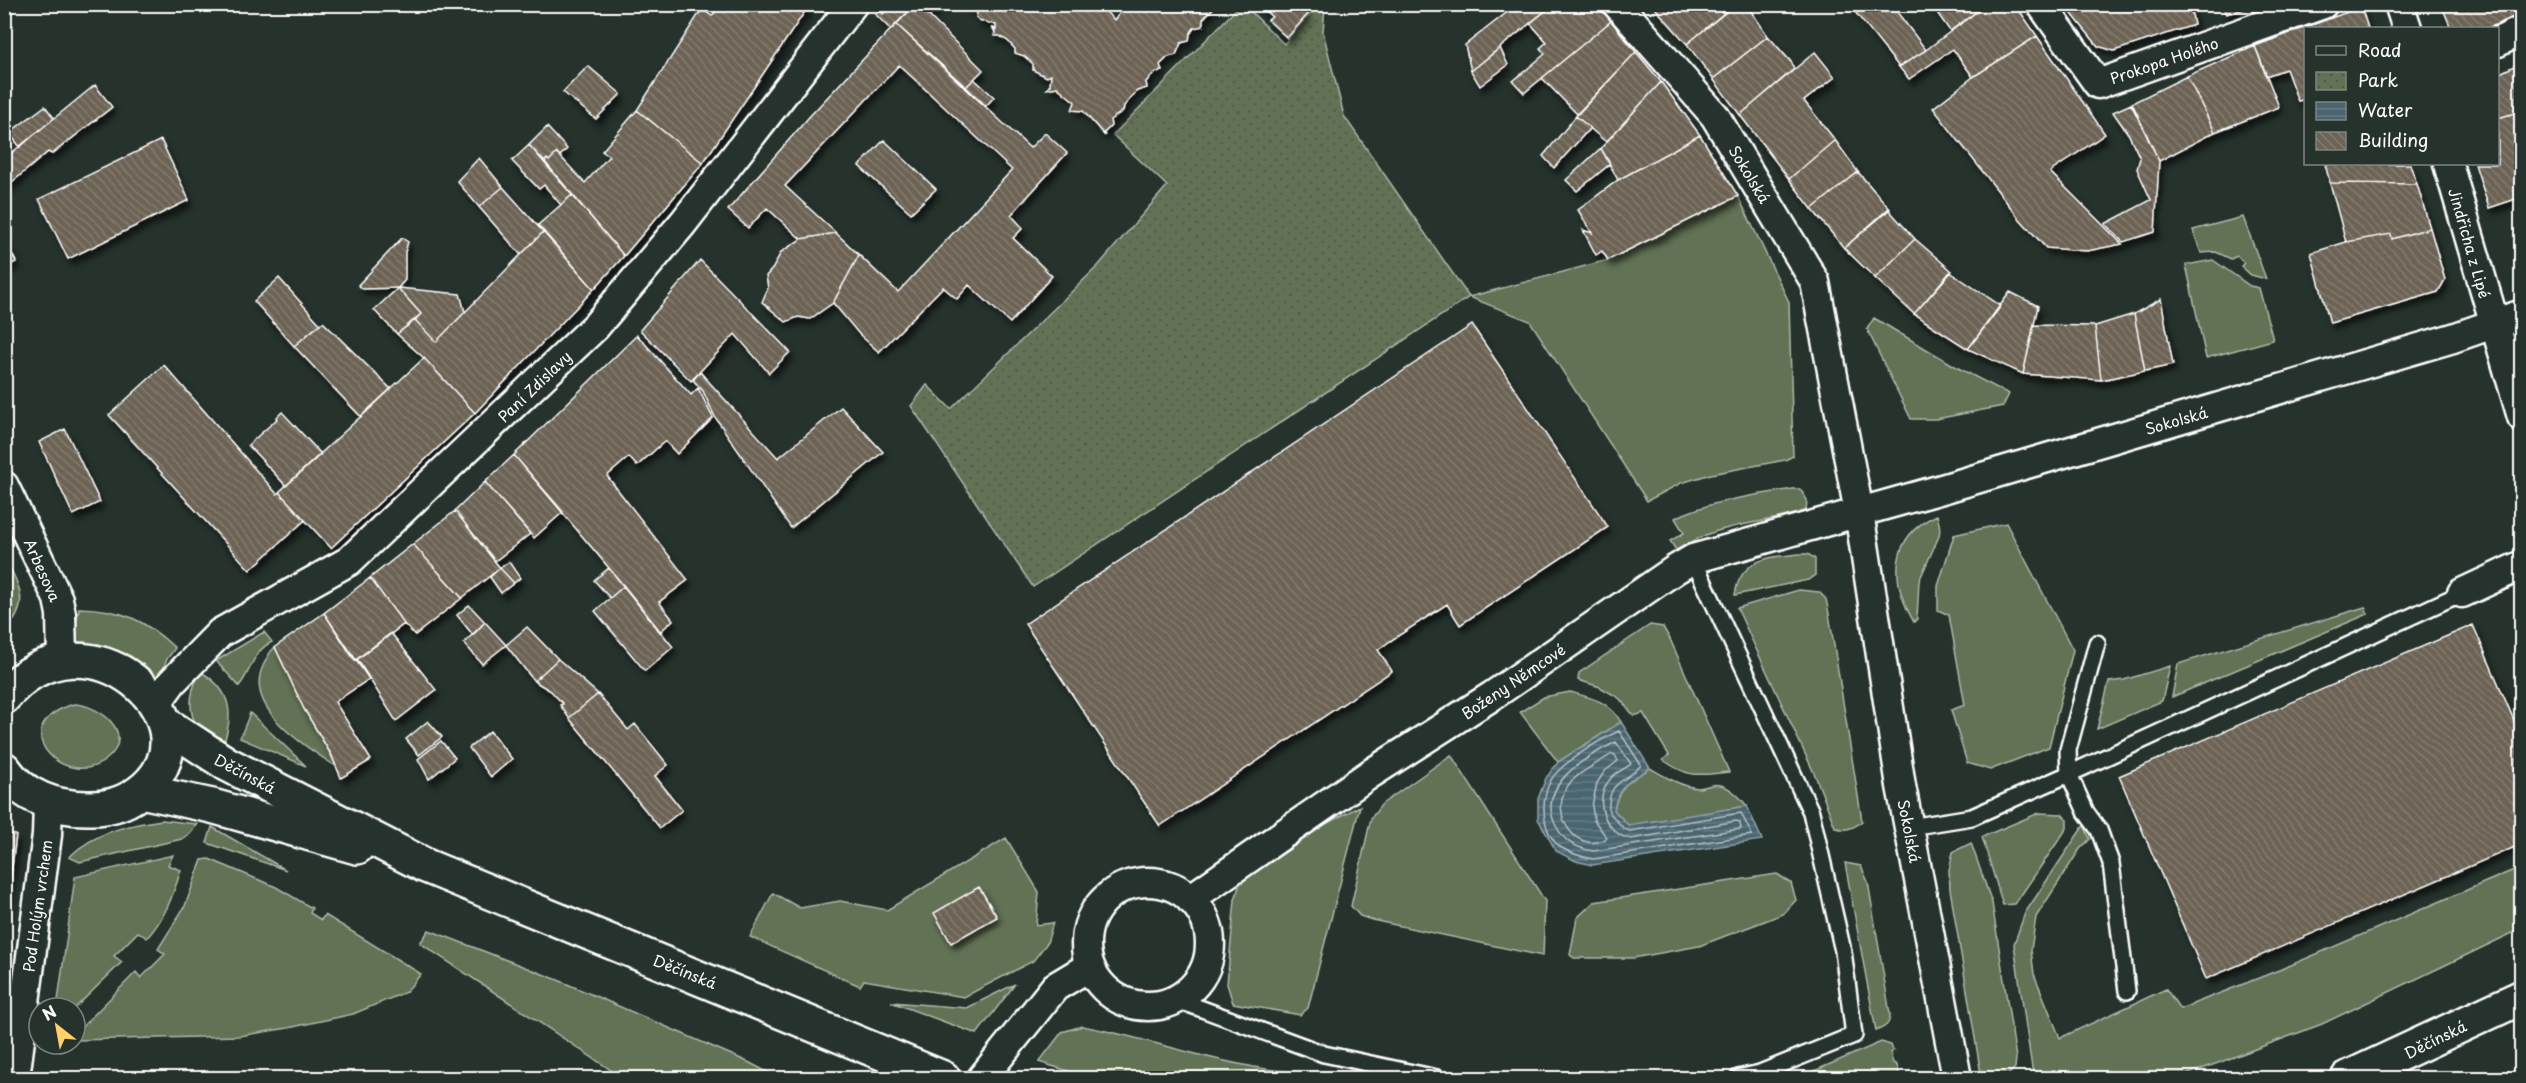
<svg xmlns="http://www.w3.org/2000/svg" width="2526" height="1083" viewBox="0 0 2526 1083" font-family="'Playpen Sans',sans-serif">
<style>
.green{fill:#627254;stroke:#b0b8aa;stroke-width:1.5}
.park{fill:url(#park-dots);stroke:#b0b8aa;stroke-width:1.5}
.water{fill:url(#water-rules);stroke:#92a3a9;stroke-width:1.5}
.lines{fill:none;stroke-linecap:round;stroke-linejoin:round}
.shore{stroke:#b7c1c5;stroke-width:1.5}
.building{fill:url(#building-back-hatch);stroke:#fff;stroke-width:1.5;filter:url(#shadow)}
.lane-casing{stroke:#fff;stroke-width:20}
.street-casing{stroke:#fff;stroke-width:33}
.secondary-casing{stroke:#fff;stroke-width:38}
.lane{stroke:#26332d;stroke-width:15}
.street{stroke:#26332d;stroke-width:28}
.secondary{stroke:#26332d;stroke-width:33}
.labels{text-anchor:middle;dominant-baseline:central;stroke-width:4.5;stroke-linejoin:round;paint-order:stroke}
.street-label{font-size:15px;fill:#fff;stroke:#26332d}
</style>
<defs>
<pattern id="park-dots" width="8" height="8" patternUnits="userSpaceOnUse" patternTransform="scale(1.5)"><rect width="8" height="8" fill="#627254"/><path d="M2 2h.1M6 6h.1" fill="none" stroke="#555b4f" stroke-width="1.8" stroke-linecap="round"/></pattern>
<pattern id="water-rules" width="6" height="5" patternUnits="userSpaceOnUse" patternTransform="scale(1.5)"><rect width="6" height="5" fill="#4a656f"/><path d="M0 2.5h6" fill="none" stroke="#657c85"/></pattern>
<pattern id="building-back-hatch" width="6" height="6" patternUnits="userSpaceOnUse" patternTransform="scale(1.5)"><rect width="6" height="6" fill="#6c6455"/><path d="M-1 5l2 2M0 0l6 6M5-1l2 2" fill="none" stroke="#827b6e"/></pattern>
<filter id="shadow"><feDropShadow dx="3.5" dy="6" stdDeviation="3" flood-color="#0009"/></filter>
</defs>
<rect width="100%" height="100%" fill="#26332d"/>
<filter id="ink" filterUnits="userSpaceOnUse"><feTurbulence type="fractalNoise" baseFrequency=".0167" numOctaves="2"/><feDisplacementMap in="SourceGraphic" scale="12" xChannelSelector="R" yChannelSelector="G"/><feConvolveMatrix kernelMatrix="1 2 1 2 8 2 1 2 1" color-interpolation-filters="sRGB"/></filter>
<g filter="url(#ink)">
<path class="green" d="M1738,196l51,106 4,154 -8,4 -74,14 -30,9 -34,18 -117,-180 -61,-24 139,-37z
M2243,217l23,62 -15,-4 -10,-9 3,-3 -7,-7 -6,3 -15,-7 -15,1 -8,-23z
M2213,260l37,26 9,2 14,52 -67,18 -20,-93z
M1874,318l86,51 49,25 -6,12 -67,13h-25l-44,-90z
M1793,489h7l7,11 -1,11c-30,10 -62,11 -92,21 -13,4 -25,11 -38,18l-6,-9 14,-8 -9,-15c37,-18 78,-22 118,-29z
M1937,515l3,13 -1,8 -20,45 -2,38 -3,3c-24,-40 -25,-86 23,-107z
M2006,523l67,127 -24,97 -59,23 -23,-7 -16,-53 14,-5 -16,-90 -11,-5v-24l16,-51z
M1799,554h9l7,5v16l-7,5 -73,15c5,-36 33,-38 64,-41z
M4,556c15,30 28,48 1,75z
M1799,590l20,2 7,7 3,15 33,207c-7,7 -18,11 -27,6l-20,-52 -78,-167z
M2365,607l3,7 -196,83 6,-33z
M79,608c42,1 65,11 96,40l-8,11 -7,18 -4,1 -25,-22 -32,-12 -26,-2z
M1650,625l13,2 7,12 59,133c-32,3 -38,7 -66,-12l6,-5 -26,-42 -9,3 -15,-18 -19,-11 -22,-7 1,-7z
M264,632l8,10c-20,9 -20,29 -33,44l-23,-25z
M275,647l29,62 33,58c-31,-20 -94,-58 -74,-101 3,-7 6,-14 12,-19z
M2170,666l-8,35 -65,28 12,-47 15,-2z
M201,672c32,19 33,44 21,76 -8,-7 -20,-15 -26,-24 -9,-15 -5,-38 5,-52z
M1570,692c22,6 39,9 51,30l-63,40 -38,-50 24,-15z
M74,704c26,1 62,29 34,54 -41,36 -108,-32 -34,-54z
M250,713l56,53 -66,-28z
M1451,755l94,146 -2,55 -171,-36 -12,-4 -9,-10 20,-88 11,-14z
M1650,768c14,8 32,19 48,20 5,0 9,-2 14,-3 14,-3 27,11 35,21l-118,20 -15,-16c5,-26 16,-29 36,-42z
M1360,806l-52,202 -8,7 -67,-12 -6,-19 8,-84 10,-34z
M2039,813l23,1 5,6v8l-52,76 -12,1 -21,-68z
M162,820l35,4 -7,10 -8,5 -102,23 -11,-5c26,-25 58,-32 93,-37z
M2084,825l6,14 -10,10 -44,68 -5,33 3,24 26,64 106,-49 14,20 99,-39 242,-103v62l-199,95 -144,54h-143l-3,-10 -18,-124 11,-31z
M212,827l74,43 -79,-27z
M1006,838l33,54 -3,33 17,-2 -6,20 -14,18 -69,36 -100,-17 -4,6 -110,-49 23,-44 27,15 40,-7 47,9z
M1971,843l21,60 24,155 -1,10 -10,10h-22l-3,-10 -30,-179 -1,-19 4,-18z
M173,855l-5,10 13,5c-9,28 -15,46 -34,68l-9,-6 -24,24 8,6 -47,46h-18l18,-131z
M209,859l67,28 36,21 -2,5 11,7 4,-5 96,59 -15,18 -53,22 -65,14 -49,8 -163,4 -1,-6 61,-62 5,6 24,-24 -7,-5 27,-43 17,-46z
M1845,863l16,3 7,16 22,132c0,11 -5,13 -14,17z
M1777,874l14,9 5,17 -13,14 -84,32 -66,12h-59l-4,-3 7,-37 17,-16z
M429,930l129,50 190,82 31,16h-156l-203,-135z
M1015,984l-38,50 -86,-32 76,6z
M1082,1026c57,10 110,30 167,40 27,6 55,5 82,12h-240l-52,-16 23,-30z
M1881,1042l10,3 2,5 -3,3 3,10 4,2 3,13h-102z"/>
<path class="park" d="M1241,4l3,1 40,39 28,-32 -8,-7h21l-2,27 21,84 125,181 -436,290 -122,-181 16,-21 24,24 147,-143 69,-80 -54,-51z"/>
<path class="water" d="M1621,722l29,46c-20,13 -32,16 -36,42l14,15 119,-19 15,34 -170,25 -16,-4 -20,-10 -18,-32v-20l8,-21 12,-16z"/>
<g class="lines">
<path class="shore" d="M1619,731l22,34c-15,19 -34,13 -32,47l15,17 6,2 111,-18 11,22 -159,24c-11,-2 -21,-5 -31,-11 -21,-14 -22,-48 -11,-68 10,-17 50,-41 68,-49z
M1616,742l15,22c-6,5 -15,8 -20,14 -13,15 -12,35 0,49 6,6 11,11 20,12l106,-18 3,2 1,6 -148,22c-17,-3 -29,-9 -37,-25 -21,-40 29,-69 60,-84z
M1612,754l3,1 3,6 -13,10 -8,12 -5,23 2,14 13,18c-30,18 -58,-23 -40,-51 9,-14 30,-23 45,-33z"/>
</g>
<path class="building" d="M721,4h89l-107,159 -66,-53 65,-101 10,7z
M892,4h46l-9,12 -15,-10 -23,24 -16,-16 5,-3 3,3z
M961,4h137l16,16 14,-16h94l-6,1 -13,14v7l-9,2 -4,6 -1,7 -8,2 -5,12 -8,2 -8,8 2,6 -8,2 -8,9 1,6 -10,3 -13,15 -1,5 -13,9 1,6 -7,7 1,3 -22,-25 -11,-1 3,-8 -18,-15 -10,2 3,-4 1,-10 -4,2 -14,-7v-6l-9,-8 -9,-3v-4l-7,-8 -8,-5h-6l1,-4 -3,-5 4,3v-5l-17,-5 -3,-3 1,-3 -6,-7z
M1258,4h40l10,10 -21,24 -19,-18 4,-3z
M1518,4h36l-83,67 -6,-26z
M1554,4h42l15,17 -87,72 -11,-12 32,-27 -5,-6 7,-6 -17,-19z
M1659,4h68l3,4 -43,36 -32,-36z
M1736,4h17l-4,4 19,28 -55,43 -26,-35z
M1855,4h36l35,46 -27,17 -48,-60z
M1931,4h56l-37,27z
M1987,4h28l22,32 -64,41 -20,-28 -44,30 -10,-12 27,-17z
M2064,4h126l4,21 -80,26 -16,-5z
M2223,4h36v1l-33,9z
M2441,4h81v10l-34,14h-37z
M914,6l15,10 54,54 -17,17 -70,-63z
M2361,7l7,21h-62v71l-8,2 -12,-32 -20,7 -11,-30z
M1611,21l25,31 -59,62 -35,-36z
M896,24l134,124 15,-15 22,20 -56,62 12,13 -10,10 39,38 -42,47 -41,-38 -12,14 -14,-12 -64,65 -20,-18 -26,-31 26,-48 39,37 114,-122 -113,-105 -114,121 51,47 -35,6 -34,-31 -19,20 -20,-18 80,-92z
M1768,36l24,27 2,6 -54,46 -27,-36z
M2037,36l68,98 -55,38 72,72 -35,7 -41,-3 -27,-30 -86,-110 40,-31z
M2255,46l24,61 -64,25 -28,-56z
M1500,48l8,17 -28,21 -9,-15z
M1636,52l25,30 -55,60 -30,-26z
M1815,52l20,25 -31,24 31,39 -46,39 -49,-64z
M2522,62v49l-24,7v-44z
M588,66l33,28 -25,25 -33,-27z
M2187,76l28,56 -56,29 -27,-58z
M974,79l20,18 -8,9 -20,-19z
M1661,82l39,53 -82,45 -17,-32z
M95,85l17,22 -60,47 -4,-2 -44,37v-30z
M2131,104l28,57 -4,71 -32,10 -18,-18 46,-24 -14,-31 3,-11 -11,-23 -16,-23z
M45,106l9,12 -34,29 -11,-14z
M637,110l66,53 -79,93 -79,-94 2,-3 2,2 8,-8 28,30 24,-27 -7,-5z
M2522,111v86l-33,11 -14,-44h23v-46z
M1576,116l14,12 -36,40 -11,-12z
M547,127l20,22 -7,7 -3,-3 -8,8 -2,-2 -2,3 -16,-17z
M1700,135l38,61 -130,64 -6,-9 -6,4 -13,-25 9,3 -14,-23 40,-30z
M161,140l28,60 -121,59 -29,-60z
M884,140l52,49 -25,24 -52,-47z
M1835,140l23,32 -46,37 -23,-30z
M529,145l43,50 -11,10 -17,-20 -5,4 -27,-28z
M1601,148l9,16 -33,27 -11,-11z
M479,158l24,29 -24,20 -22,-26z
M2325,164h85l7,20 -87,-1z
M1858,172l32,37 -46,39 -32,-39z
M2330,183l87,1 13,44 -38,11 -1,-5 -45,8z
M503,187l40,45 -22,23 -42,-48z
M572,195l52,61 -30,33 -56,-64z
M1888,209l27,30 -40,39 -31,-30z
M2430,228l15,52 -7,12 -108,31 -19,-70 35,-11 45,-8 1,5z
M543,232l51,57 -119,124 -51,-55 -27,-24 18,-14 21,22z
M836,233l23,22 -26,48 -23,16 -12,-2 -12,5 -24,-20 6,-14 -2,-12 7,-8 8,-16 20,-13z
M4,237l12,25 -12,6z
M402,238l6,4 -3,10v28l-7,8 -35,1 -5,-4z
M1915,239l37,32 -38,43 -39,-36z
M700,260l90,92 -21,21 -34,-39 -44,47 -51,-51z
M1950,272l51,34 -33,43 -54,-35z
M279,278l41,46 -26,22 -40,-45z
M398,288l23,26 -24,20 -23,-24z
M398,288l62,6 5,18 -29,30 -21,-22 6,-6z
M2010,292l28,14 -15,68 -55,-25z
M2161,299l12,66 -28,6 -11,-57z
M2134,314l11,57 -44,9 -6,-54z
M323,322l68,67 -30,28 -67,-71z
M1472,325l136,202 -148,98 -13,-21 -57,37 -12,9 14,21 -232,155 -135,-202z
M2034,325l61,1 6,54 -78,-6z
M637,335l54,60 7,-7 15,30 -36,36 -12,-13 -28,25 -8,-9 -22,19 81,104 -29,22 14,18 -13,12 -51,-64 -95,-113z
M424,358l51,55 -144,135 -52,-56z
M164,365l113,129 2,-2 26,28 -55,50 -141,-155z
M700,372l78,86 63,-51 42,45 -92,76 -76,-111 -12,-26 -10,-11z
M282,412l39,42 -35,32 -38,-41 29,-26 -1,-1z
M65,429l35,73 -27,13 -34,-73z
M514,455l49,57 -29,26 -49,-56z
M485,482l45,52 -35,27 -40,-50z
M455,511l45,57 -38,30 -49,-54z
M413,544l49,54 -47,37 -11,-11 -34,-46z
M509,562l11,16 -6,5 -14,-15z
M500,568l14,15 -13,10 -11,-16z
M609,568l15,18 -14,12 -16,-18z
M370,578l34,46 -49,37 -31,-48z
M624,586l49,61 -28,24 -50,-60z
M469,605l16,17 -12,13 -16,-20z
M324,613l45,66 -34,23 36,58 -30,18 -10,-24 -27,-45 -29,-62z
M485,622l21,23 -24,19 -18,-21z
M2473,625l49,114v105l-316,135 -87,-203z
M527,627l31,32 -24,22 -28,-36z
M391,633l45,57 -40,31 -39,-62z
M558,659l40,35 -29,24 -9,-13 3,-1 -12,-13 -17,-10z
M598,694l30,36 7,-6 33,41 -13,11 27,34 -22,18 -91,-110z
M428,721l14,16 -23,18 -13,-16z
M490,731l22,28 -21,18 -22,-29z
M441,741l14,17 -26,21 -11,-20z
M4,833l12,2 -6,48 -6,-1z
M4,882l6,1 -6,40z
M979,887l18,30 -46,26 -17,-30z"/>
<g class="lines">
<g class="lane-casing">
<path id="lane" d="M1693,559l118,253 32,139 11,84 -94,38 -22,5
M1910,827l62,-10 97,-43 -1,-24 29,-107
M2127,991l-16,-128 -12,-33 -13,-18 -17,-38 393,-181
M1175,999l149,55 113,24"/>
</g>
<g class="street-casing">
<path id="street" d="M1617,4l98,112 100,166 44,230 42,274 56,292
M2041,4l57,80 225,-80
M2399,4l8,24
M2498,42l24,-12
M2448,164l74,253
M4,486l54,113 3,15 1,46
M2462,593l60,-28
M156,704l16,-22 48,-49 129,-72 246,-234 88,-104 170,-219
M1086 944a62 62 0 1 1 124 0a62 62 0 1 1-124 0Z
M1190,899l180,-125 122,-78 184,-127 17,-10 249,-70 511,-151 69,-24
M15,1078l32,-243 1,-31
M982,1078l73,-91 35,-21"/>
</g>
<g class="secondary-casing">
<path id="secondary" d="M4,697c82,-98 215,23 142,90 -17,15 -37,22 -59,21 -32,0 -64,-11 -83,-39
M164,723l63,41 199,102 517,212
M141,791l71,15 145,41
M2348,1078l174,-81"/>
</g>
<use href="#lane" class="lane"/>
<use href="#street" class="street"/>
<use href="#secondary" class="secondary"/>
</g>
</g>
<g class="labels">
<g class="street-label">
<text transform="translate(2164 60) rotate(-19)">Prokopa Holého</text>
<text transform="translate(1750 174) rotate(59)">Sokolská</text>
<text transform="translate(2470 243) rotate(74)">Jindřicha z Lipé</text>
<text transform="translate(534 386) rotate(-44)">Paní Zdislavy</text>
<text transform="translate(2176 420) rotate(-16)">Sokolská</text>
<text transform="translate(43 570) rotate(66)">Arbesova</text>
<text transform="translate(1513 681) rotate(-34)">Boženy Němcové</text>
<text transform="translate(245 773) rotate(28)">Děčínská</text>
<text transform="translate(1910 831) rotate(79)">Sokolská</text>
<text transform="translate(37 906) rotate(-82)">Pod Holým vrchem</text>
<text transform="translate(685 971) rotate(22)">Děčínská</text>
<text transform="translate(2435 1039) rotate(-26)">Děčínská</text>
</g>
</g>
<rect width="2526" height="1083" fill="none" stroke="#26332d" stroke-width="24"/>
<rect x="12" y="12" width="2502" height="1059" fill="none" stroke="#fff" stroke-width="2" filter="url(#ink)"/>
<rect x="2304" y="27" width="195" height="138" fill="#26332d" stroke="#7d8581" stroke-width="1.5"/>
<rect x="2316" y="46" width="30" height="9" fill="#26332d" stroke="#7d8581" stroke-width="1.5"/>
<text x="2358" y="57" font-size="18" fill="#ffffff">Road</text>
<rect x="2316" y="72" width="30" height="18" fill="url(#park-dots)" stroke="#7d8581" stroke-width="1.5"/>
<text x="2358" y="87" font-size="18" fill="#ffffff">Park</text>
<rect x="2316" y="102" width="30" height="18" fill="url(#water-rules)" stroke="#7d8581" stroke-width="1.5"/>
<text x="2358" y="117" font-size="18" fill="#ffffff">Water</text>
<rect x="2316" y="132" width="30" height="18" fill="url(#building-back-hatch)" stroke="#7d8581" stroke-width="1.5"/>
<text x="2358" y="147" font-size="18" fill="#ffffff">Building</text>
<g transform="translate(57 1026) rotate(329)"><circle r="28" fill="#26332d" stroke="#7d8581" stroke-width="1.5"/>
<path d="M0-4.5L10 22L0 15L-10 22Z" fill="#ffd166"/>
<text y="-9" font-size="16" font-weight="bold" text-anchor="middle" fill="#ffffff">N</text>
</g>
</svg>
